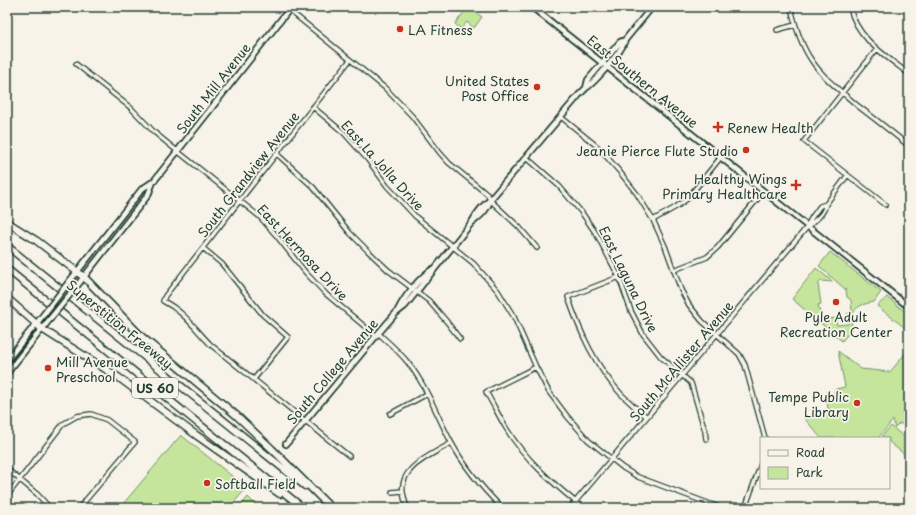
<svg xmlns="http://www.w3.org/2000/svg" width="916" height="515" viewBox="0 0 916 515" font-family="'Playpen Sans',sans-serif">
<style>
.green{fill:#c5e59d;stroke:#729168}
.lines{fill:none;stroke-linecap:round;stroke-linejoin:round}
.street-casing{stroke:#1f3d34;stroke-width:6}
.secondary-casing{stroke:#1f3d34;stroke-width:8}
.primary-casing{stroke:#1f3d34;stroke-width:8}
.highway-casing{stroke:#1f3d34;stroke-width:9}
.street{stroke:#f7f3e8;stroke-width:3.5}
.secondary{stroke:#f7f3e8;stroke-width:4.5}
.primary{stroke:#f7f3e8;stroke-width:5.5}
.highway{stroke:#f7f3e8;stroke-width:6}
.secondary-bridge-casing{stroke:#1f3d34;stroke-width:8;stroke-linecap:butt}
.secondary-bridge{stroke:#f7f3e8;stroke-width:4.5}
.poi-dot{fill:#c8321e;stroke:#f7f3e8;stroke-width:1.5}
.labels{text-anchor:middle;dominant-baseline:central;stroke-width:3.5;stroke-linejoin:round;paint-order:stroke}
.shield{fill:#f7f3e8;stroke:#60746a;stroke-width:1}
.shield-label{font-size:12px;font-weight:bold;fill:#1f3d34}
.poi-label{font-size:13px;fill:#1f3d34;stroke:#f7f3e8;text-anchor:start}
.street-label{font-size:13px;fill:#1f3d34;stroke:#f7f3e8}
</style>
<rect width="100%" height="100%" fill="#f7f3e8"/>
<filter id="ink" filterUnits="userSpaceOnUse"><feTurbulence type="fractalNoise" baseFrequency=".025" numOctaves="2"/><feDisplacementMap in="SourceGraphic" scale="8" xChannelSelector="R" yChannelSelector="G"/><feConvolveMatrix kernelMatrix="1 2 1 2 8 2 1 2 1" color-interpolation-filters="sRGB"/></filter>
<g filter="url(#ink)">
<path class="green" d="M468,7l14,10 -8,11 -7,-6 -6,7 -6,-5z
M830,252l51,40 -7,10c-18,3 -24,8 -22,27l-10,12 -50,-42 24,-31 17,14 -12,-1 -3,3 3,20 -3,1 4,15 13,-2 2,7 11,-1 -1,-9 2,-3h3l-1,-12 -4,-3 -1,-7 -27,-24z
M887,297l22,18v16l-32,-25z
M909,349v81l-9,-7 -5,5 -2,-8 -15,18h-57l-17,-20 20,-7 7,3v-5h-3l-1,-8 2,-1v-5l6,-1 -1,-2 2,-3 9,-2 -7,-36 23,18 29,3z
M891,426l18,15v17l-20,-16v-4h-5l-2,-2z
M181,435l62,50 1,6 -15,17h-101l-5,-4z
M248,497l11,11h-20z"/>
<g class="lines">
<g class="street-casing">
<path id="street" d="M791,7c4,19 10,38 21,54 12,18 30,31 46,45 17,13 34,26 51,40
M850,7c6,31 36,49 59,67
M289,10l96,78 27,28 28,37 9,10 39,32 2,5 29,27 18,21
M777,30l18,-5
M877,49l-73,92 82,64
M76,64l55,44 23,24 17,14 89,71 15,17 31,39 20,21 50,42
M313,107l31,26 24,27 19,26 29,31 57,46 25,28 16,26 22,50 13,25 18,24 21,24 35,28 15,9 83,31
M561,117l37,30 21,24 18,23 16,26 12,26 16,44 8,15 13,16 37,33 6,11 20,73
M277,154l36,33 37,46 18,18 20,19 41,31 18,21 13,17
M527,158l32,28 23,27 15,22 22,42 12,34 12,23 18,23 30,26 14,48 1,8
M653,220l23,-13 11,-8 34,-42
M808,224l4,-7 8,-11 6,-2 21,-28
M203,248l19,16 41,51 25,22 -34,42
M674,270l33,-13 11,-10 46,-56
M619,277l-51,20c12,35 27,69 53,97 8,8 17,16 26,23
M378,333c11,10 22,19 31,31 18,23 28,52 42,78 13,24 32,47 51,66
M536,367l-50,25c7,12 13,24 20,36 19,32 49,57 77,80
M390,414l37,-20
M349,456l-138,-111c-17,-17 -26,-33 -48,-44l2,-5 185,-236
M7,469l30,25 13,14
M392,492l10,-1
M7,496l56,-72 14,-8 14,-2 16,6 28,22 -56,66
M409,508c-4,-3 -4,-7 -5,-11 -9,-29 28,-42 47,-54
M570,508l238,-282c8,-6 16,-12 18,-22
M745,508l16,-44"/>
</g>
<g class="secondary-casing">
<path id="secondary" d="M532,7l377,300
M586,88c9,-6 37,-38 39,-48l27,-33
M474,221c7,-6 13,-11 16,-20
M69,282l73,-93 12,-8 137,-174
M76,287l72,-92 5,-13
M398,310c7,-14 22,-33 35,-41
M7,360l37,-46
M7,373l43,-54
M286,444l90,-108 20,-23 9,-7 67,-84c5,-9 10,-16 18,-22l89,-105 7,-7 2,-8 32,-38 5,-2"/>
</g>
<g class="primary-casing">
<path id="primary" d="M908,508l1,-2"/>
</g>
<g class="highway-casing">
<path id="highway" d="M7,222l30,19 47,36 58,60 94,78 36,34 56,56
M7,246l298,240
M7,269l296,239
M7,298l35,31 76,48 78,58 84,59"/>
</g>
<use href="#street" class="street"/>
<use href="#secondary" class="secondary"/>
<use href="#primary" class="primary"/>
<use href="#highway" class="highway"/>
<g class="secondary-bridge-casing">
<path id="secondary-bridge" d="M44,314l25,-32
M50,319l26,-32"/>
</g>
<use href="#secondary-bridge" class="secondary-bridge"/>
</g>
</g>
<g class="poi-dot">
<circle cx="400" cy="29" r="4"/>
<circle cx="537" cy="87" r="4"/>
<path d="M716 121h4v4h4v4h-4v4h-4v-4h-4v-4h4z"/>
<circle cx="746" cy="150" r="4"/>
<path d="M794 179h4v4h4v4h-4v4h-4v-4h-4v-4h4z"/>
<circle cx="836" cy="302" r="4"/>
<circle cx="48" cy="368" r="4"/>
<circle cx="857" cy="403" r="4"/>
<circle cx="207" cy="483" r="4"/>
</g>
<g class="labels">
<rect class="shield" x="132" y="378" width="46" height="20" rx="3"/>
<g class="shield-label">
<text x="155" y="388">US 60</text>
</g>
<g class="poi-label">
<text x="408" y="29">LA Fitness</text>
<text x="529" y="80" text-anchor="end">United States<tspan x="529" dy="15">Post Office</tspan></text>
<text x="727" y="127">Renew Health</text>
<text x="738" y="150" text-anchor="end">Jeanie Pierce Flute Studio</text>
<text x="787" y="178" text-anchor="end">Healthy Wings<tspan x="787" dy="15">Primary Healthcare</tspan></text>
<text x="836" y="316" text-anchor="middle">Pyle Adult<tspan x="836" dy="15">Recreation Center</tspan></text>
<text x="56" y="361">Mill Avenue<tspan x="56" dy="15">Preschool</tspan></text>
<text x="849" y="396" text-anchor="end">Tempe Public<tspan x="849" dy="15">Library</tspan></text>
<text x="215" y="483">Softball Field</text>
</g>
<g class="street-label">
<text transform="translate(643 81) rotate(39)">East Southern Avenue</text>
<text transform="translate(213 88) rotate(-52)">South Mill Avenue</text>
<text transform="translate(383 165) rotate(48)">East La Jolla Drive</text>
<text transform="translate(248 174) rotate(-52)">South Grandview Avenue</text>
<text transform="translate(303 252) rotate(47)">East Hermosa Drive</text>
<text transform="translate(629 279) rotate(64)">East Laguna Drive</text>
<text transform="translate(120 324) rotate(39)">Superstition Freeway</text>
<text transform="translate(681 361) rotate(-50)">South McAllister Avenue</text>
<text transform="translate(332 371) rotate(-50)">South College Avenue</text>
</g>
</g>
<rect width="916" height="515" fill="none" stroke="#f7f3e8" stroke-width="24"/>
<rect x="12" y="12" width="892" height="491" fill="none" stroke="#1f3d34" stroke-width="1.5" filter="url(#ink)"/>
<rect x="760" y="437" width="130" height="52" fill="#f7f3e8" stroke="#a1aaa0"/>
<rect x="768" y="450" width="20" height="6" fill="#f7f3e8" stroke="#a1aaa0"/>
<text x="796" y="457" font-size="12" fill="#1f3d34">Road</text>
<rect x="768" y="467" width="20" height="12" fill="#c5e59d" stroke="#a1aaa0"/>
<text x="796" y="477" font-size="12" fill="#1f3d34">Park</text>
</svg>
